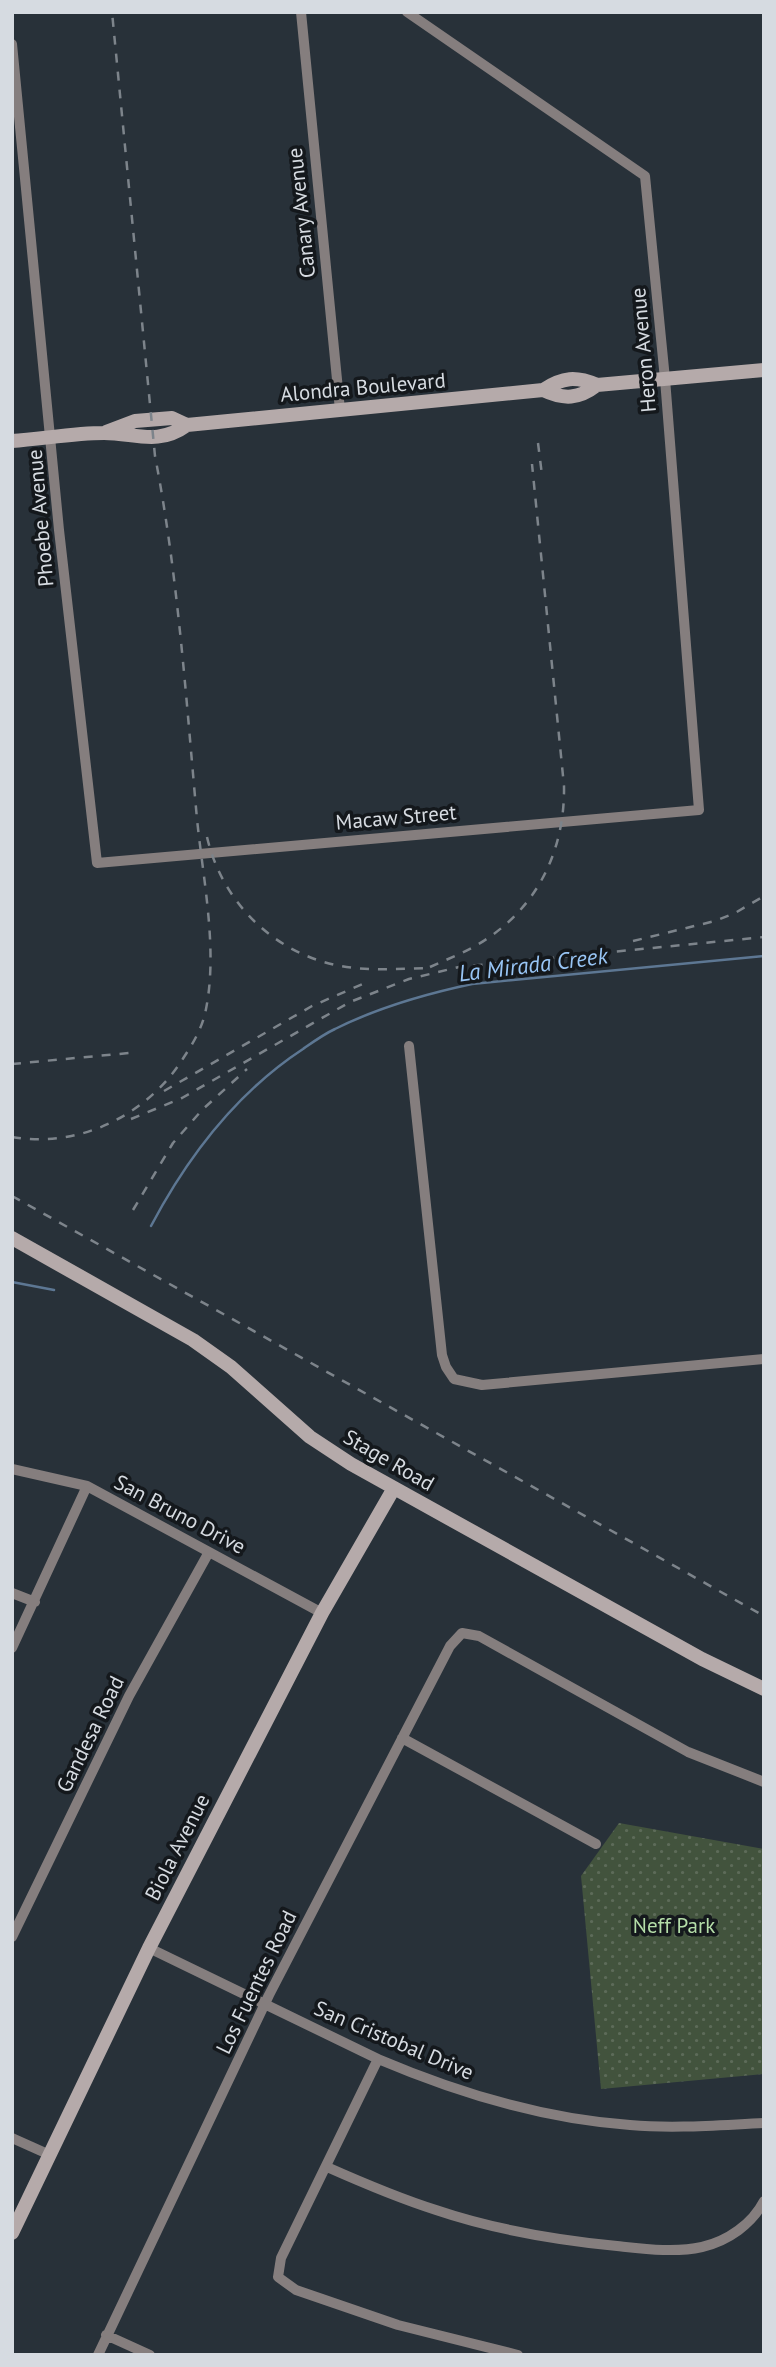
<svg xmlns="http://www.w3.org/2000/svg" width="776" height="2367" viewBox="0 0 776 2367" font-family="'PT Sans',sans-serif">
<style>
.park{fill:url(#park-dots)}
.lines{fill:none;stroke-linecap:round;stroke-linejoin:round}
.stream{stroke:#5d7793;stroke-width:2.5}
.street{stroke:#857e7e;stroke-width:10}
.secondary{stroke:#b5aaaa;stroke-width:14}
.rail{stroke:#7d848b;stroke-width:2.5;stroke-dasharray:9 9;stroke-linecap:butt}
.labels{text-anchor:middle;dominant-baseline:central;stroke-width:7;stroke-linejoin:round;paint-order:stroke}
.street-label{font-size:21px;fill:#d6dbe1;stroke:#14181c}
.park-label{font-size:21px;fill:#b4dda8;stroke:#14181c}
.water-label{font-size:23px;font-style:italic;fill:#98c5f5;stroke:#14181c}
</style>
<defs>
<pattern id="park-dots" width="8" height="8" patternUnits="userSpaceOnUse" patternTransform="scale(1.75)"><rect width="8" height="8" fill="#42533d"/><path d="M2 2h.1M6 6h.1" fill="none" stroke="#5d6b59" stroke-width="1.8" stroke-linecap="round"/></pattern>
</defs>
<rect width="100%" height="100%" fill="#283139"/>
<path class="park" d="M619,1823l145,26v225l-163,15 -20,-213z"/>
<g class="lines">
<path class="stream" d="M151,1226c37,-70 85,-133 152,-177 10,-7 21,-15 32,-20 44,-22 90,-35 137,-45l292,-28
M12,1282l42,8"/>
<path class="street" d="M301,12l39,398
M12,44l47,486 38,333 602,-53 -34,-431 -20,-203 -238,-164
M409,1046l33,309 4,12 8,12 28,6 282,-26
M12,1469l75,17 235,127
M12,1593l23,9
M12,1648l75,-162
M402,1738l194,106
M12,1937l117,-241 80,-144
M149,1948l229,111c80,34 165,60 252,66 45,4 89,0 134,-2
M378,2059l-97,199 -3,19 18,13 102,35 120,30
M12,2138l38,17
M327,2167c36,16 71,31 109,43 59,20 120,30 181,36 28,3 58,7 85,1 26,-6 50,-23 62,-46
M106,2335l44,20
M98,2355l171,-360 181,-349 12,-13 17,3 209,116 76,30"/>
<path class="secondary" d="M543,390c21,10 36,9 54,-5
M106,432l29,-11 37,-3 15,7
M12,441c30,-2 62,-8 92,-8 31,0 54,13 83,-8l356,-35c20,-13 33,-14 54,-5l167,-15
M12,1238l181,102 38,27 79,70 41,27 351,195 62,30
M12,2233l137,-285 173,-335 72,-125"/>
<path class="rail" d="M538,443l4,32
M207,837c15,65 67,117 134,129 28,5 57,3 86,2
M633,941l82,-20 20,-8 29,-17
M430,967c20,-9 41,-17 58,-29 52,-35 77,-91 76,-152l-32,-322
M12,1064l117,-11
M164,1091l148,-85 53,-23
M131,1119l51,-21 168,-96 59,-23 50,-12 305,-30
M12,1137c68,12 137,-23 172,-80 10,-15 19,-31 22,-48 12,-60 -3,-130 -9,-190 -11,-121 -19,-244 -42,-363l-43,-444
M12,1196l752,420
M133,1210l40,-67 29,-33 45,-41"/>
</g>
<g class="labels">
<g class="street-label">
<text transform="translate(301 213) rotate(-96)">Canary Avenue</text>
<text transform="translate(643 350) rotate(-95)">Heron Avenue</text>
<text transform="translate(363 387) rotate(-5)">Alondra Boulevard</text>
<text transform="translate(40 518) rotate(-95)">Phoebe Avenue</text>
<text transform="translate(396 817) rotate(-5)">Macaw Street</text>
<text transform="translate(389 1460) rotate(30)">Stage Road</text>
<text transform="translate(180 1514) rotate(28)">San Bruno Drive</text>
<text transform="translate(90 1734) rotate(-64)">Gandesa Road</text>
<text transform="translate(177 1847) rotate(-63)">Biola Avenue</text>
<text transform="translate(256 1982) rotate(-64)">Los Fuentes Road</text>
<text transform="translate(394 2040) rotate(23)">San Cristobal Drive</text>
</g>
<g class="park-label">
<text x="674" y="1925">Neff Park</text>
</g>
<g class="water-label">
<text transform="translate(533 964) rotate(-7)">La Mirada Creek</text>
</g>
</g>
<rect width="776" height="2367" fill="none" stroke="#d6dbe1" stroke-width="28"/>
</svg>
